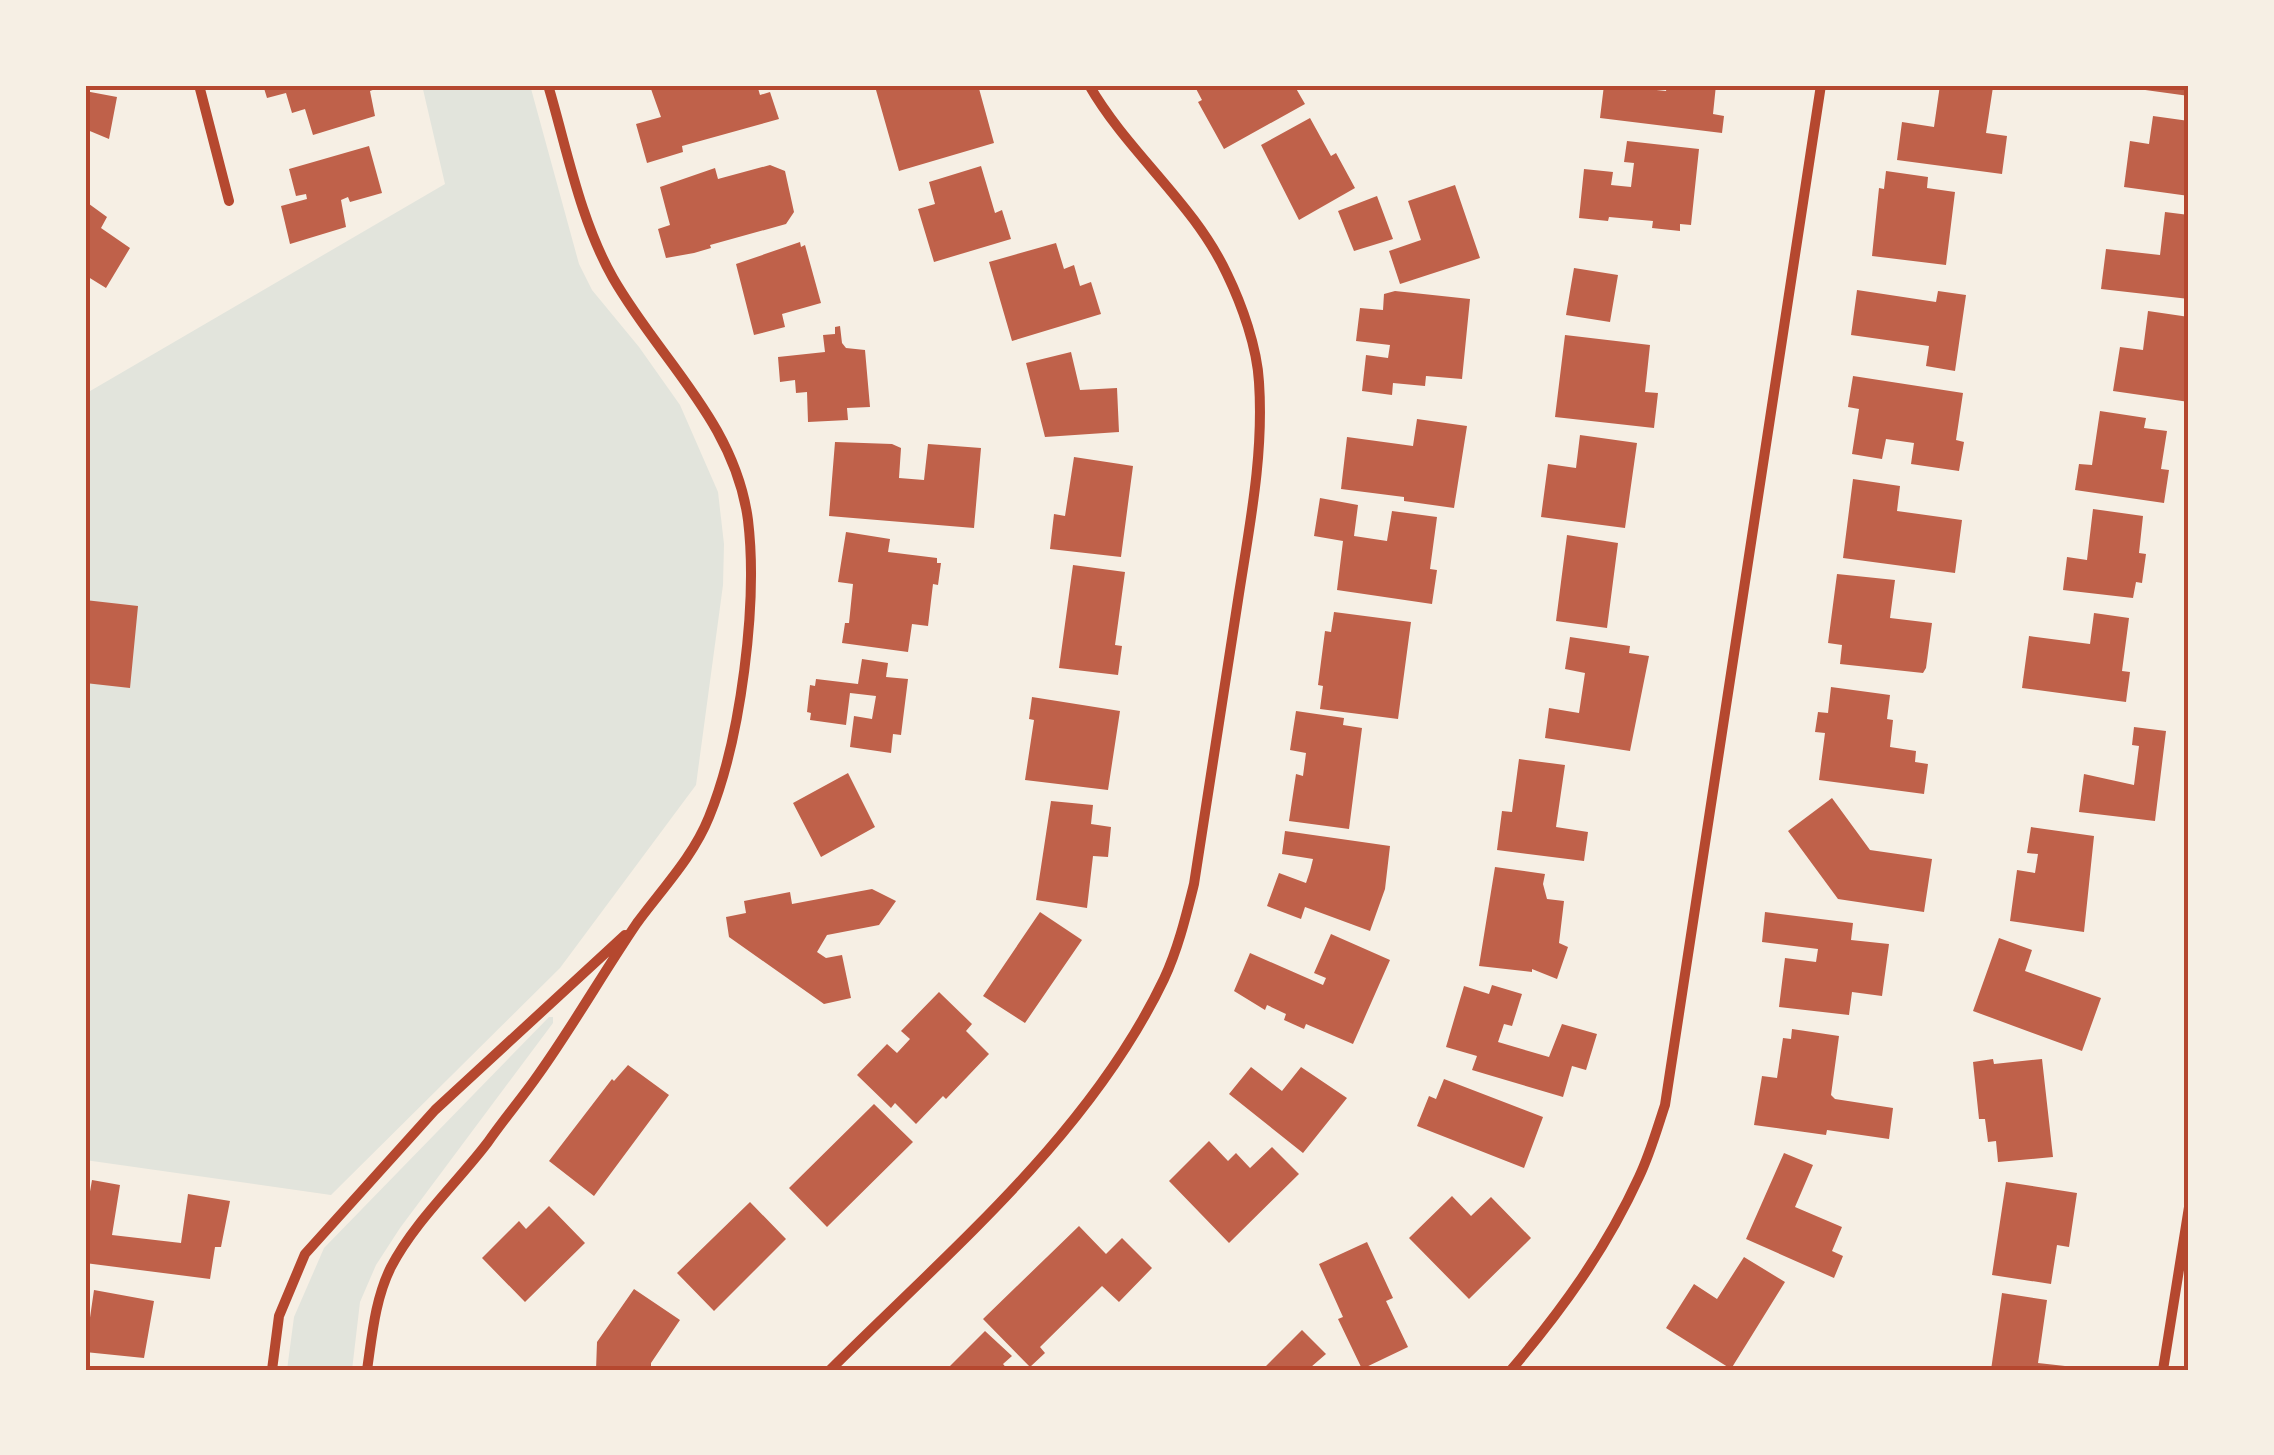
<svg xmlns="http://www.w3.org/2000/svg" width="2274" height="1455" viewBox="0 0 2274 1455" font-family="Cabin,sans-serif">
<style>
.green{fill:#e2e4dc}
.building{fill:#bf614a}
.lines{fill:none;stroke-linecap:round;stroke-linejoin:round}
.minor{stroke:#b5482f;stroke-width:10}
.neatline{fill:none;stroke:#b5482f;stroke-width:4}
</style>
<rect width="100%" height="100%" fill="#f6efe4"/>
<path class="green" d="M422,85h108l49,179 13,26 47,57 41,58 38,87 6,52 -1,41 -27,200 -136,183 -229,227 -246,-35v-766l360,-210z
M549,1017h4v6l-153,205 -24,37 -16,37 -8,68h-65l7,-53 30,-69z"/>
<path class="building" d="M263,85h114l1,3 -8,3 5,25 -62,19 -8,-26 -13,4 -6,-20 -19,5z
M661,85h96l3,10 10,-3 9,27 -97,27 1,6 -36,11 -11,-39 25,-7 -10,-28z
M893,85h85l16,58 -95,28 -23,-81z
M1194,85h100l11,19 -81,45 -26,-47 4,-2z
M1604,85h33v3l29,3 1,-6h49l-3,29 11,2 -2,17 -122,-15z
M1940,85l53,2 -7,46 21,3 -5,38 -105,-14 5,-38 32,5z
M2138,85h51v11l-51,-7z
M85,91l32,6 -8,42 -24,-10z
M2153,116l36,5v75l-65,-9 6,-46 19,3z
M1310,118l21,38 5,-3 19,35 -56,32 -38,-75z
M1627,141l72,8 -8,76 -11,-1v7l-28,-3 1,-7 -44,-4 -1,4 -29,-3 5,-49 29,3 -2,13 20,2 3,-24 -10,-1z
M369,146l13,47 -32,9 -2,-5 -7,3 5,27 -56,17 -9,-38 26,-7 -1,-5 -10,2 -7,-27z
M770,165l15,6 9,41 -8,12 -76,21 1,3 -17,5 -28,5 -8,-29 12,-4 -10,-38 55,-19 3,11z
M981,166l14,47 7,-3 9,29 -77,23 -16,-53 17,-5 -6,-22z
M1886,171l42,6 -1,11 28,4 -9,73 -74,-9 7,-68 5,1z
M1455,185l25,73 -80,26 -11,-33 32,-11 -13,-39z
M1377,196l16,43 -39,12 -16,-40z
M85,201l22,16 -6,11 29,20 -24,40 -21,-13z
M2165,212l24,3v84l-88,-10 5,-40 54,6z
M800,242l1,5 4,-2 16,58 -39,11 3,13 -31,8 -18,-71z
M1056,243l8,26 10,-4 6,21 11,-4 10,32 -89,27 -23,-79z
M1574,268l44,7 -8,47 -44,-7z
M1857,290l79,12 2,-11 28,4 -11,76 -29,-5 3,-20 -78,-11z
M1395,291l75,8 -8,80 -36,-3 -1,10 -32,-3 -1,12 -30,-4 4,-36 22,3 2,-13 -34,-4 4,-33 23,2 1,-16z
M2148,311l41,6v85l-76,-11 7,-44 23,3z
M840,326l2,17 4,5 19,2 5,57 -23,1 1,12 -40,2 -1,-30 -11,1 -1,-13 -15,2 -2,-25 47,-5 -2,-17 12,-1v-7z
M1565,335l85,10 -5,47 13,1 -4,35 -99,-11z
M1071,352l9,38 37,-2 2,44 -74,5 -19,-74z
M1853,376l110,17 -7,47 8,2 -5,29 -48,-7 3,-21 -28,-4 -4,20 -30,-5 7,-45 -11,-2z
M2100,411l46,7 -2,10 23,3 -6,38 8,1 -5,33 -89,-13 4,-26 13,1z
M1417,419l50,7 -13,82 -50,-7v-4l-63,-8 6,-52 66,9z
M1580,435l57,8 -12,85 -84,-11 7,-53 28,4z
M835,442l57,2 9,4 -2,30 25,2 4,-36 53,4 -7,80 -145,-12z
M1074,457l59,9 -12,91 -71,-8 4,-35 11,2z
M1853,479l47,7 -3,25 65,9 -7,53 -112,-15z
M1320,498l38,7 -4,31 33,5 5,-30 45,6 -7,52 7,1 -5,34 -95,-14 6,-49 -29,-5z
M2093,509l50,7 -4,37 7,1 -4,29 -6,-1 -3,16 -70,-8 4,-33 20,3z
M846,532l44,7 -2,13 49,6v5h4l-3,22 -5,-1 -5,42 -16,-2 -4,28 -66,-9 3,-20h4l4,-39 -15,-2z
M1567,535l51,8 -11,85 -51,-7z
M1073,565l52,7 -10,73 7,1 -4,29 -59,-7z
M1837,574l58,6 -5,38 42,5 -6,45 -3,5 -83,-9 2,-19 -14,-2z
M85,600l53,6 -8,82 -45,-5z
M1334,612l77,10 -13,97 -78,-10 3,-23 -5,-1 7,-54 6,1z
M2094,613l35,5 -7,53 8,1 -4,30 -104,-14 7,-52 61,8z
M1570,637l60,9 -1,7 20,3 -19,95 -85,-13 4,-30 30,5 6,-40 -20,-4z
M862,659l26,4 -2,14 22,2 -7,56 -8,-1 -2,19 -41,-6 4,-31 18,3 4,-23 -26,-3 -4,32 -36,-5 1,-7 -4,-1 3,-27 5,1 1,-7 42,5z
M1831,687l59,8 -3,24 6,1 -3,27 26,4 -1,11 13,2 -4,30 -105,-14 6,-47 -10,-1 3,-20 10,1z
M1032,697l88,14 -12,79 -83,-10 9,-60 -5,-1z
M1296,711l48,7 -1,7 19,3 -13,101 -60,-8 7,-47 7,2 3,-23 -16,-3z
M2134,727l32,4 -11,90 -76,-9 5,-38 50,11 5,-39 -7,-1z
M1519,759l46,6 -9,62 32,5 -4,29 -87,-11 5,-39 10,1z
M848,773l27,54 -54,30 -28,-54z
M1832,798l38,52 62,9 -8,53 -86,-13 -50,-68z
M1051,801l42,4 -2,19 20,3 -3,30 -15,-1 -6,52 -51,-8z
M2031,827l63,9 -10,96 -74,-11 7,-51 18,3 3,-19 -11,-1z
M1285,831l105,15 -5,43 -15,42 -65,-24 -4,12 -34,-13 12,-33 27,10 4,-12 3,-12 -31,-5z
M1495,867l50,7 -2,10 4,15 17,2 -5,42 9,4 -11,32 -25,-10v3l-53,-6z
M872,889l24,12 -17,24 -52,10 -10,17 9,6 16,-3 9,43 -27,6 -95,-67 -3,-20 20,-4 -2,-12 46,-9 2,12z
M1040,912l42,28 -57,83 -42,-27z
M1765,912l88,11 -2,17 38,4 -7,52 -30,-4 -3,23 -70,-8 6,-49 31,4 2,-13 -56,-7z
M1331,934l59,26 -37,84 -47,-20 -2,5 -20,-9 2,-6 -19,-9 -2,5 -31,-19 16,-38 73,32 3,-7 -12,-5z
M1999,938l33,12 -7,21 76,27 -19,53 -109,-40z
M1492,985l30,9 -10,32 -8,-2 -6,18 51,15 13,-33 35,10 -11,36 -14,-4 -9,31 -91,-27 5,-14 -31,-9 18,-61 25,8z
M939,992l33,32 -6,7 23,23 -43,45 -3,-3 -27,28 -21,-21 -4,5 -34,-33 30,-31 10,9 13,-14 -9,-8z
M1792,1029l47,7 -8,59 4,4 58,9 -4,31 -62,-9 -1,5 -72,-10 8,-49 15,2 6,-40 8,1z
M1993,1059l1,5 48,-5 11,98 -55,5 -2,-21 -8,1 -3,-23h-6l-6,-57z
M628,1065l41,30 -75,101 -45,-35 63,-82 2,2z
M1251,1067l31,24 19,-24 46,31 -44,55 -74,-59z
M1444,1079l99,38 -19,51 -107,-42 12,-30 7,3z
M874,1104l39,38 -86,85 -38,-39z
M1209,1141l19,20 8,-8 14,15 22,-21 27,27 -70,69 -60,-62z
M1784,1153l29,12 -18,42 47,20 -10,24 11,5 -9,22 -88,-39z
M92,1180l28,5 -8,50 69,8 7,-49 42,7 -9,46h-6l-5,32 -125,-16v-43z
M2006,1182l71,11 -8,54 -12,-2 -6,39 -59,-9z
M1452,1196l19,20 20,-19 40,41 -62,61 -60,-61z
M750,1202l36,37 -72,72 -37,-38z
M549,1206l36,37 -60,59 -43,-44 37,-37 7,8z
M1079,1226l27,28 16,-16 30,30 -33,34 -17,-16 -62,61 5,6 -15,14 -47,-48z
M1367,1242l26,56 -7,3 22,46 -46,22 -24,-50 5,-2 -24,-53z
M1744,1257l41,25 -54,87 -65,-41 28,-44 23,15z
M634,1289l46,31 -29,43v7h-55l1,-28z
M94,1290l60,11 -10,57 -59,-6z
M2002,1293l45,7 -9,63 27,3v4h-74z
M1302,1330l24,24 -15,13 2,3h-51z
M985,1331l27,25 -9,8 5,6h-62z"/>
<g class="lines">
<path class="minor" d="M199,85l30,116
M272,1370l7,-54 26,-62 130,-144 190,-175
M367,1370c5,-34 8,-71 24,-103 24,-46 66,-84 97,-125 16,-23 34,-44 50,-67 35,-49 65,-102 99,-152 25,-34 56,-66 72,-106 32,-78 49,-214 39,-297 -13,-98 -88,-160 -135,-242 -33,-58 -46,-129 -65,-193
M830,1370c120,-120 260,-236 334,-391 14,-30 22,-63 30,-95 15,-94 29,-189 44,-284 11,-72 26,-144 21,-218 -2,-35 -17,-77 -32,-108 -33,-71 -99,-121 -138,-189
M1511,1370c51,-60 95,-121 128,-193 11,-23 18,-48 26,-72l156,-1020
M2163,1370l26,-163"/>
</g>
<rect width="2274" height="1455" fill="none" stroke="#f6efe4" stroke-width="175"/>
<rect x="88" y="88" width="2098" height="1280" class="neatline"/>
</svg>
